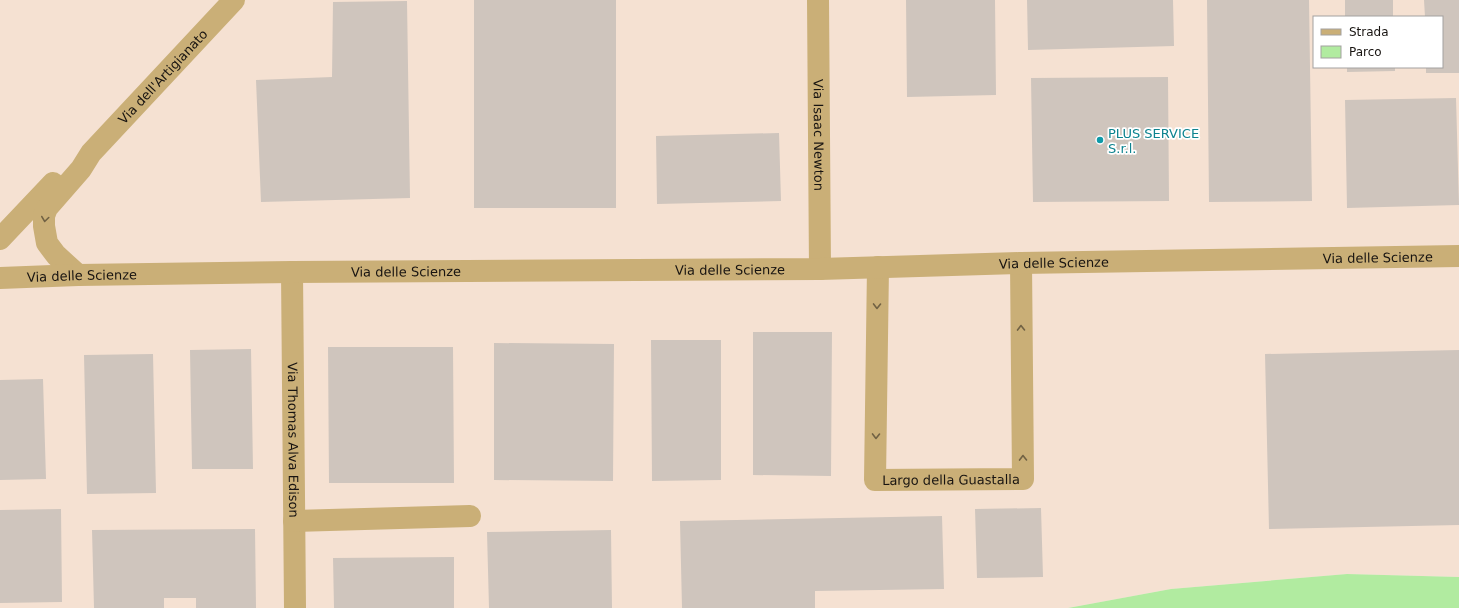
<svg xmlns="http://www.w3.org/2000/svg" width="1459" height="608" viewBox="0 0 1459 608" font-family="'DejaVu Sans',sans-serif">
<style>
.industrial{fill:#f5e1d2;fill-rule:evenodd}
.green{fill:#b1eba0}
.building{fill:#cfc5bd}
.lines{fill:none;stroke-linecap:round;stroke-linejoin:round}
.minor{stroke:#caaf77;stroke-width:22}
.oneway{stroke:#716244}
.culture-dot{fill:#0f9aa8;stroke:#fff;stroke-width:1.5}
.labels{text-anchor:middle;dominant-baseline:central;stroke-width:3.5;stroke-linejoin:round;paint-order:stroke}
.street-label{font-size:13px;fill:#181411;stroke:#fff}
.culture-label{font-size:13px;fill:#0d838f;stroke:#fff;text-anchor:start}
</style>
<rect width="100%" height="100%" fill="#f7ede5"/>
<path class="industrial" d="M0,0h1459v577l-112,-3 -176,15 -103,19h-1068zM1314,17h128v50h-128z"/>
<path class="green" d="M1347,574l112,3v31h-391l103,-19z"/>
<path class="building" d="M474,0h142v208h-142z
M906,0h89l1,95 -89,2z
M1027,0h146l1,46 -146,4z
M1207,0h102l3,201 -103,1z
M1345,0h48v17h-48z
M1424,0h35v73h-33v-6h16v-50h-17z
M407,1l3,197 -149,4 -5,-122 76,-3 1,-75z
M1347,67h48v4l-48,1z
M1168,77l1,124 -136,1 -2,-124z
M1456,98l3,107 -112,3 -2,-108z
M779,133l2,68 -124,3 -1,-68z
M753,332h79l-1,144 -78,-1z
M651,340h70v140l-69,1z
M494,343l120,1 -1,137 -119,-1z
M328,347h125l1,136h-125z
M251,349l2,120h-61l-2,-119z
M1459,350v175l-190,4 -4,-175z
M153,354l3,139 -69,1 -3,-139z
M43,379l3,100 -46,1v-100z
M1041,508l2,69 -66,1 -2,-69z
M61,509l1,93 -62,1v-93z
M942,516l2,73 -129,2v17h-133l-2,-87z
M255,529l1,79h-60v-10h-32v10h-70l-2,-78z
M611,530l1,78h-123l-2,-76z
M454,557v51h-120l-1,-50z"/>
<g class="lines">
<g class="minor">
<path id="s1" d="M818,0l2,269"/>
<path d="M0,239l53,-56"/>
<path id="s2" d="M878,267l-3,213 148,-1 -2,-216"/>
<path id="s3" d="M292,272l3,336"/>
<path id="s4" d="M78,275l-22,-20 -9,-12 -3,-17v-10l3,-8 34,-39 10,-16 143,-153"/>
<path id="s5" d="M0,278l78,-3 214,-3 528,-3 201,-6 438,-7"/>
<path d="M294,521l176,-5"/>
</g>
</g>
<defs><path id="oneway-chevron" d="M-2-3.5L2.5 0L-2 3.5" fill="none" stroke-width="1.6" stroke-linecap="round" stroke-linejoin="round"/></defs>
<g class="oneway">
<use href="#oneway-chevron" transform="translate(45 219) rotate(98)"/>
<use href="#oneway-chevron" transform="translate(877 306) rotate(91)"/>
<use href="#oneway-chevron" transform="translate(1021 328) rotate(-91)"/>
<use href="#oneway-chevron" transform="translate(876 436) rotate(91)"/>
<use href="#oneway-chevron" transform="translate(1023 458) rotate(-91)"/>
</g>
<circle class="culture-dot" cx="1100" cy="140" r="4"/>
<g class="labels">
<g class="street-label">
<text stroke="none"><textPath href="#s4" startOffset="256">Via dell'Artigianato</textPath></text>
<text stroke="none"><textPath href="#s1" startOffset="135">Via Isaac Newton</textPath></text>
<text stroke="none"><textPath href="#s5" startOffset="1378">Via delle Scienze</textPath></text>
<text stroke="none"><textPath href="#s5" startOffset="1054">Via delle Scienze</textPath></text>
<text stroke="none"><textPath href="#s5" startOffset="730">Via delle Scienze</textPath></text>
<text stroke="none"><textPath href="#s5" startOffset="406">Via delle Scienze</textPath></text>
<text stroke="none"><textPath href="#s5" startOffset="82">Via delle Scienze</textPath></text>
<text stroke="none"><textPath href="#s3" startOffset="168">Via Thomas Alva Edison</textPath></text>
<text stroke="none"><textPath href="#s2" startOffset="289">Largo della Guastalla</textPath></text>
</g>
<g class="culture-label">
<text x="1108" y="133">PLUS SERVICE<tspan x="1108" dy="15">S.r.l.</tspan></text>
</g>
</g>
<rect x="1313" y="16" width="130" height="52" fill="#ffffff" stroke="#a3a1a0"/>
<rect x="1321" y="29" width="20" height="6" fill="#caaf77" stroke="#a3a1a0"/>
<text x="1349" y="36" font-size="12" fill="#181411">Strada</text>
<rect x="1321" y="46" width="20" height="12" fill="#b1eba0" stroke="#a3a1a0"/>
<text x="1349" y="56" font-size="12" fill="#181411">Parco</text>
</svg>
